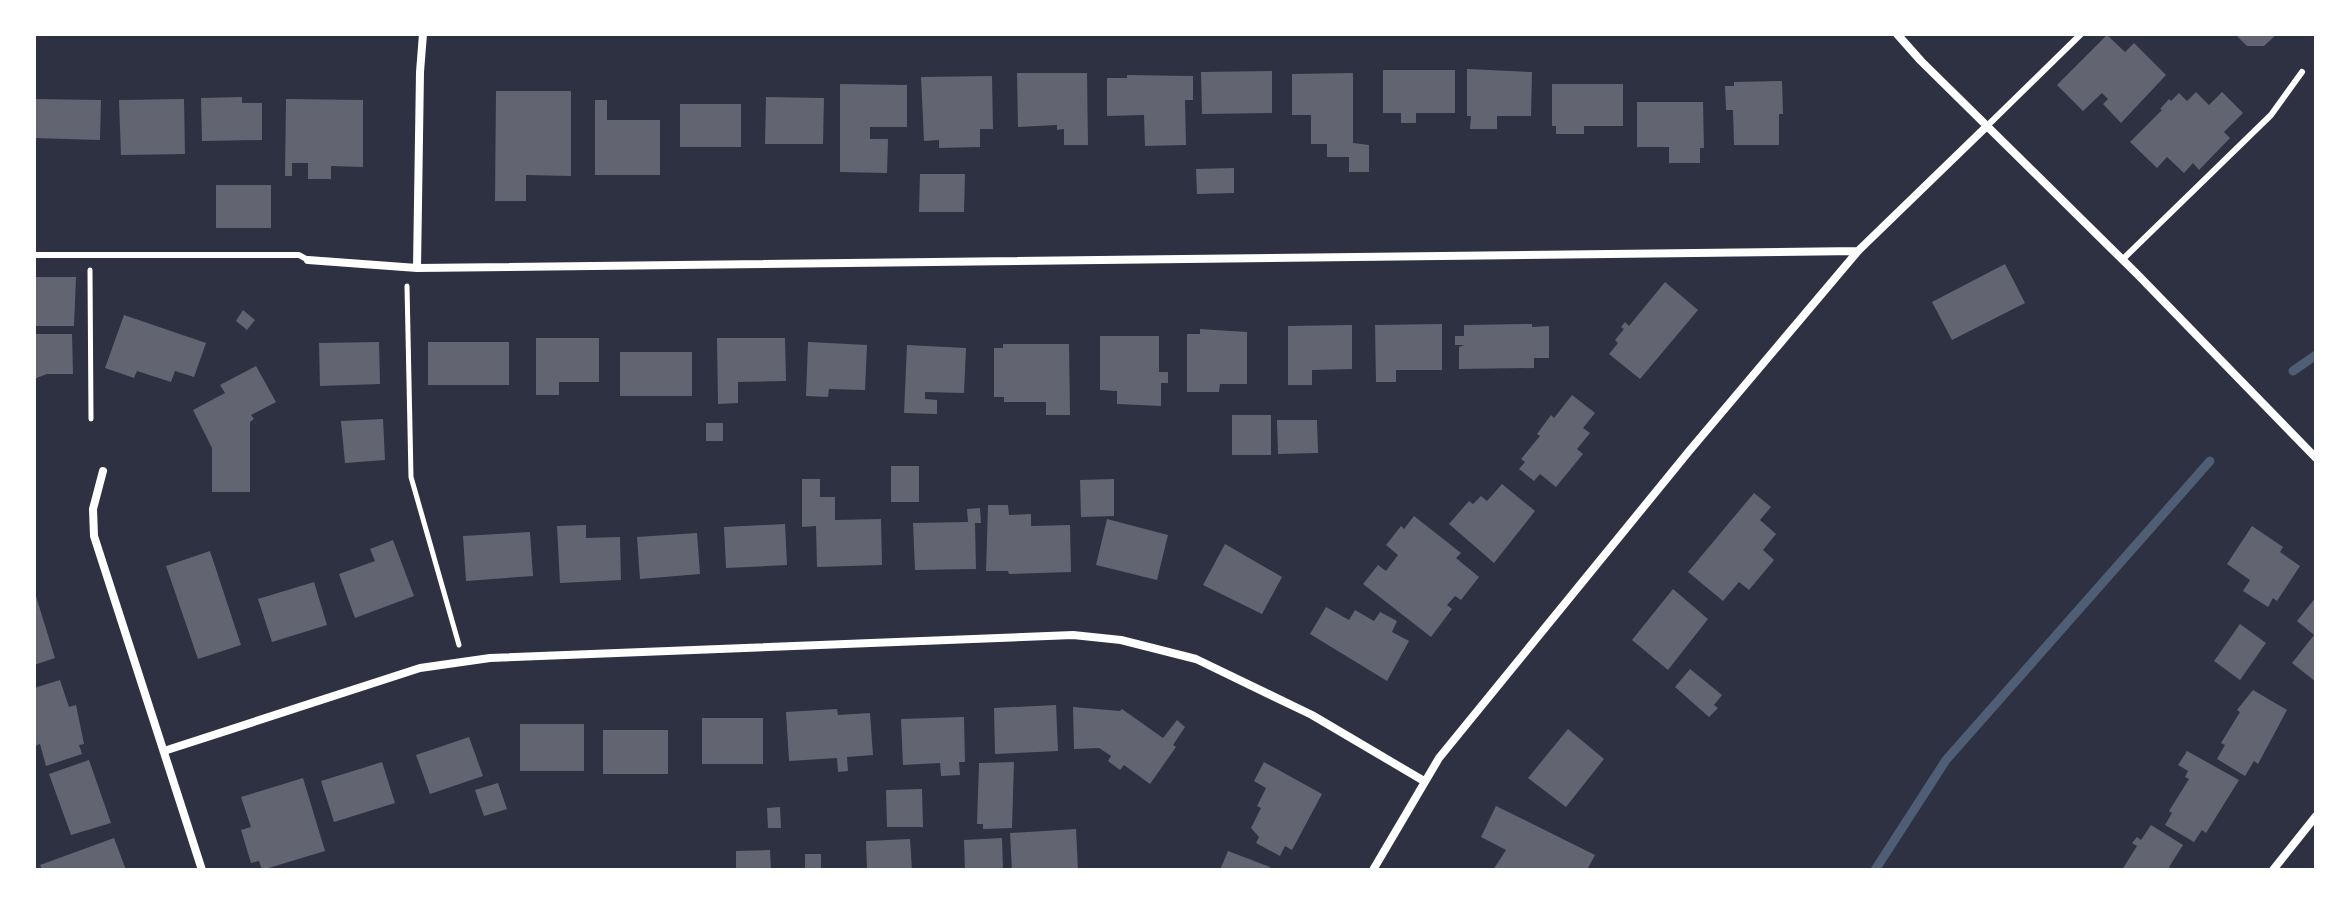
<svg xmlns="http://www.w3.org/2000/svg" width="2350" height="904" viewBox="0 0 2350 904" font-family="'Nunito Sans',sans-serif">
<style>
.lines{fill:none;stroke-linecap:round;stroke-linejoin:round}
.stream{stroke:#4f5d75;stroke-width:9}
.building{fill:#626471}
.path{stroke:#fff;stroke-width:5}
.service{stroke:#fff;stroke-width:6}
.minor{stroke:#fff;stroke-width:8}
</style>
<rect width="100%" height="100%" fill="#2d3142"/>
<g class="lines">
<path class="stream" d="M2293,371l23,-16
M1875,870l71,-110 264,-299"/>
</g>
<path class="building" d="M2235,34h42l-13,12h-17z
M2107,35l18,17 9,-9 32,32 -45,48 -18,-19 5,-5 -6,-6 -19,18 -26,-26z
M1467,69l65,3 -1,44h-34v13h-27l1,-13h-4z
M1383,70h72v43h-39v10h-15v-10h-18z
M1272,71v42l-70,1 -1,-42z
M1017,73h70l1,72h-24v-16l-7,1v-5l-39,2z
M1353,73v70l16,2v27h-20v-15h-22v-13h-16v-29h-19v-41z
M1127,75l66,1v24h-8l1,45 -41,1 -1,-31 -37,1v-38h20z
M992,76l1,53h-13v18l-41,1v-8l-15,1 -3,-64z
M1782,81l1,33h-4v31h-45l-1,-35h-7l-1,-24h9v-4z
M840,84l67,1v42h-37v12h18l-1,34 -47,-1z
M1552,84h71v42h-39v8h-28v-8h-4z
M496,91h75v85l-45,-1v26h-31z
M2196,92l13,13 13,-13 21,21 -19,19 6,6 -31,32 -6,-7 -9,10 -17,-16 -10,11 -27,-26 32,-32 -2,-1 9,-10 2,2 8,-8 8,8z
M242,97v6h20v37l-60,1 -1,-43z
M766,97l58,1 -1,46h-58z
M35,99l66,1 -1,40 -66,-2z
M184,99l1,55 -64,1 -2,-55z
M286,99l77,1v67l-32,-1v13h-23v-16h-16v13h-7z
M595,100h12v20h53v55h-65z
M1637,102h66l1,46h-4v15h-31v-16h-32z
M680,104h61v43h-61z
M1234,168v25l-37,1 -1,-25z
M920,174h45l-1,38h-45z
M216,185h55v43h-55z
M2005,264l20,39 -73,37 -20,-38z
M34,277h42l-2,49h-40z
M1665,282l33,28 -58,69 -31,-25 9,-11 -3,-3 9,-11 -3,-2 4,-5 4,4z
M243,310l12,10 -8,10 -11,-9z
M124,315l82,28 -12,34 -19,-6 -4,11 -34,-11 -3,7 -29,-10z
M1442,324v46h-46v12h-20l-1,-57z
M1532,324v3l17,-1v32h-15v10l-75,1v-22l6,-2h-10v-9h9v-11z
M1352,325v44l-40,1v15h-24v-59z
M1200,329l47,3v52h-27l-1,8h-32v-58h13z
M37,334h35l1,40h-26l-13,5v-44z
M1100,336h59v36h9v11h-7v23l-44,-2v-13l-17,-1z
M536,338h63v44h-40v13h-23z
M717,338h68l1,43 -48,1v21l-20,1z
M379,342l1,42 -60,2 -1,-43z
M428,342h81v43h-81z
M808,342l59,3 -2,45 -36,-1 -1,8 -22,-1z
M1003,344h66l1,71h-24v-13h-42v-5h-10v-49h9z
M907,345l59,3 -2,45 -39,-1v7l12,1v14l-33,-1z
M620,352h72v44h-72z
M256,366l20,36 -25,13 3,4 -4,3v70h-38v-44l-19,-38 32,-17 -5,-8z
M1572,395l23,18 -12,15 7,5 -13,16 6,5 -27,33 -16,-13 -6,7 -15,-12 6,-7 -4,-3 19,-23 -3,-2 14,-19 3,3z
M1232,415h39v40h-39z
M383,419l2,41 -40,3 -4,-42z
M1277,420h40l1,33 -40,1z
M706,423h17v18h-17z
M891,466h28v36h-28z
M802,479h18v18h15v23l46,-1 1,46 -65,2 -1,-41 -14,1z
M1114,479v37l-33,1 -1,-37z
M1502,484l33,27 -41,52 -45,-39 20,-23 4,3 8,-8 6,5z
M1754,493l17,14 -11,13 16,14 -13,16 11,10 -25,30 -10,-8 -16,19 -35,-29z
M988,505h20l1,10 22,-1v12l39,-1 1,47 -62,2 -1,-3h-22z
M980,508l1,15h-6l1,46 -61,1 -2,-47 55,-1 -1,-13z
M1414,516l47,37 -5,5 23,19 -18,23 -6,-4 -8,9 5,4 -21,28 -68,-53 15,-19 8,6 12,-16 -12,-10 15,-19 3,3z
M1107,519l61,16 -11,45 -61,-15z
M785,524l2,41 -61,3 -2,-41z
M586,525v13l34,-1 1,43 -61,3 -3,-57z
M2252,526l31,21 -3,5 20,14 -23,35 -4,-3 -5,9 -25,-16 7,-11 -23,-16z
M530,532l3,44 -67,5 -3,-45z
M697,533l3,41 -60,5 -3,-42z
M393,540l21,56 -59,22 -16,-44 36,-13 -5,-12z
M1225,544l57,33 -20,37 -59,-29z
M210,551l31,94 -43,14 -32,-93z
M314,582l13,43 -55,17 -14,-43z
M1673,589l35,30 -40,51 -36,-30z
M35,593l20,65 -21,7v-71z
M2316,597v85l-24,-19 22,-28 -17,-14z
M1326,607l23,13 6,-10 19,11 6,-9 17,9 -5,11 17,9 -22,40 -77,-47z
M2240,624l26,19 -26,37 -26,-19z
M1690,669l32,26 -8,10 4,3 -9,9 -34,-30z
M60,680l9,27 7,-2 8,39 -5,1 3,9 -36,12 -6,-22 -6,2v-58z
M2253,690l34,20 -29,54 -4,-3 -9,15 -28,-17 8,-14 -4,-2 19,-31 -3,-2z
M1056,705l2,46 -63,3 -1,-46z
M1073,707l47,4 2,-2 41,29 14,-18 8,7 -12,18 3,2 -26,37 -26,-19 -4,5 -12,-9 3,-5 -12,-8 -25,1z
M837,709l1,6 32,-2 3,42 -26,2 1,14 -10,1 -1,-14 -48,3 -3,-49z
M964,717l1,45h-6l1,13 -19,1 -1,-13 -37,2 -2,-46z
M702,718h61v46h-61z
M520,724h64v47h-64z
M1568,729l36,30 -38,48 -38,-29z
M603,730h65v44h-65z
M469,737l14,39 -53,18 -14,-39z
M2187,751l52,29 -33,53 -4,-3 -8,12 -29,-17 7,-12 -3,-2 20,-32 -4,-2 3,-6 -10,-6z
M89,760l22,63 -40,12 -22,-61z
M382,762l13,41 -61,19 -13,-41z
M1014,762l-2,66 -29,1v-5h-6l2,-61z
M1264,762l58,32 -30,56 -7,-4 -5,10 -24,-13 3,-6 -8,-9 10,-20 -4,-2 9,-18 -12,-7z
M303,778l22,73 -63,19 -3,-9 -8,2 -10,-33 10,-3 -10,-30z
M498,783l9,26 -23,7 -9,-26z
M922,789l1,38h-36l-1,-37z
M1496,806l99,49 -8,15h-94l13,-20 -25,-13z
M780,807l1,21h-13l-1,-20z
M2151,825l32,20 -14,22 5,3h-52l15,-24 -5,-3 5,-6 4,3z
M1076,829l2,41h-66l-2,-37z
M114,838l12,32h-84l-2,-5z
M1002,838l1,32h-38l-1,-30z
M910,839l2,31h-45l-1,-29z
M770,850l1,20h-35v-19z
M1228,851l42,16 -1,3h-49z
M805,854h16v16h-16z"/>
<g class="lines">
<path class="path" d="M90,270l1,149
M407,286l4,191 48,168"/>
<path class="service" d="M1987,126l94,-92
M34,255h265l9,5
M2122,260l149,-145 31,-43"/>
<path class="minor" d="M1897,34l24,27 216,213 179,184
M308,260l109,8 1441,-17
M417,268l3,-196 3,-38
M103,471l-10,38 1,27 108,334
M164,751l256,-83 70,-10 583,-23 48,5 75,19 116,56 112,66
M1373,870l66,-112 251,-308 168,-199 129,-125
M2273,870l43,-54"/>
</g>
<rect width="2350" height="904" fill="none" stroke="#ffffff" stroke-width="72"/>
</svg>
